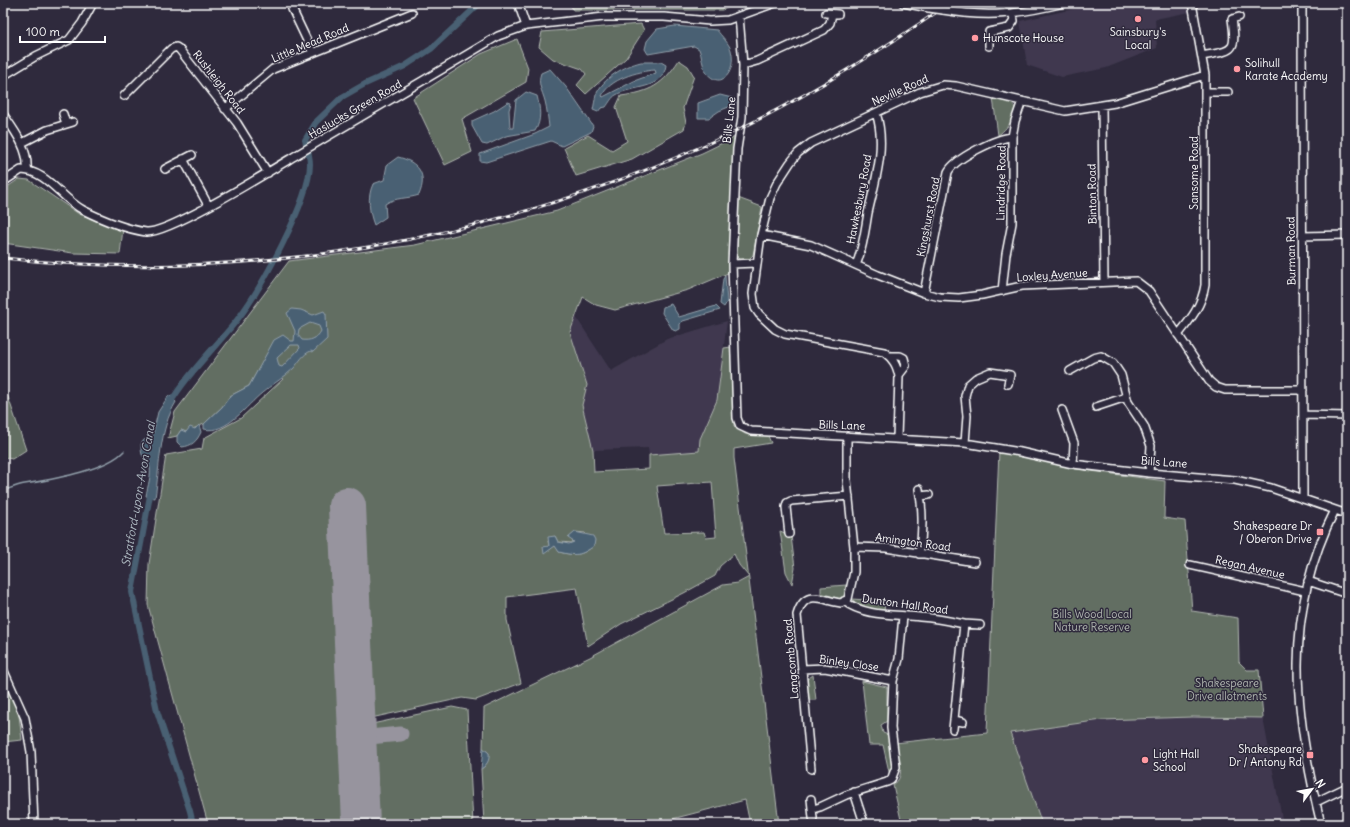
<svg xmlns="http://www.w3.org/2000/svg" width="1350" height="827" viewBox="0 0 1350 827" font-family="Delius,sans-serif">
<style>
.built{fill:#40394f}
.green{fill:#626e62;stroke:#b0b6b0;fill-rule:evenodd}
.water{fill:#496173;stroke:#92a0ab;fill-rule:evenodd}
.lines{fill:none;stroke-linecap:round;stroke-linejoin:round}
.stream{stroke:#92a0ab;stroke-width:1.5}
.canal{stroke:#496173;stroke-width:6}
.taxiway{stroke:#97949e;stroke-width:15}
.runway{stroke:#97949e;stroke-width:38}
.minor-casing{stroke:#fff;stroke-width:10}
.minor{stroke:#2f2a3d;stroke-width:7}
.rail-casing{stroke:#fff;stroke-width:3}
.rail{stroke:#2f2a3d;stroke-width:1.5;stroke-dasharray:4.5;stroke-linecap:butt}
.minor-bridge-casing{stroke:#fff;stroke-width:10;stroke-linecap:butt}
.minor-bridge{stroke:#2f2a3d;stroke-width:7}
.poi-dot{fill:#ff9aa2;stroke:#2f2a3d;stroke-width:1.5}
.labels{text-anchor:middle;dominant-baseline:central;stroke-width:3;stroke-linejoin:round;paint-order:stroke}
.poi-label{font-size:11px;fill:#fff;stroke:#2f2a3d;text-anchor:start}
.street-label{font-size:11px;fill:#fff;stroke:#2f2a3d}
.park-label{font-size:11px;fill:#b0b6b0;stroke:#2f2a3d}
.water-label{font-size:12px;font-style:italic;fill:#adb8c0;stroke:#2f2a3d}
</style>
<rect width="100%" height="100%" fill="#2f2a3d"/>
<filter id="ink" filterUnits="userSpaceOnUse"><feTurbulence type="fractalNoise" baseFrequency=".025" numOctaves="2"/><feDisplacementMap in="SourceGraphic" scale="8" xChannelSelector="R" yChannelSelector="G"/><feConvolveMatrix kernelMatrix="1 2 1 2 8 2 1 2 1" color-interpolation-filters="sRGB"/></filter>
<g filter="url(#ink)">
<path class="built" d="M1100,3h88l2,9 -35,7 2,29 -51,20 -44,9 -35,-12 -7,-44z
M576,317l35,54 56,-32 60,-18 -10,79 -17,39 -1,13 -50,3 -1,-7 -55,2 -11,-45 5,-20 -17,-53z
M1192,717l71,1 20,106h-241l-32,-91 92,-13z"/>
<path class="green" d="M570,3h169l-17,7h-149z
M641,24l3,6 -18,28 -40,36 -9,-9 9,-11 -4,-5 -29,-10 -14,-12 3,-15z
M517,39l11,29 -2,14 -64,37 10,33 -27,13 -32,-67 68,-44z
M679,60l9,6 6,10 -11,32 3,15 -2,6 -52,30 -56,17 -12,-28 24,-13 24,15 15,-9 -11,-34 5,-11c29,-4 42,-11 58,-36z
M993,98c5,2 14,2 19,6 10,8 -7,27 -14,31z
M735,137l-7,136 -40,17 -73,20 -19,-5 -13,-8 -13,35 17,53 -5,20 11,45 1,22 55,-3v-14l50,-4 1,-12 17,-39 7,-52 7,-1 3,79 11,8 23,2 3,7 -37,6v9l45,366h-29l-5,-24 -92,24h-169l-3,-55 4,-3 4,-13 -6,-5 1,-40 106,-51 133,-72 15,-2 11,-6 -10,-12 -5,-11 -14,12 -5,10 -31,17 -63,31 -33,22 -11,-58 -70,9v23l14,63 -45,17 -14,-2 -91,20 1,6 80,-17 15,3 6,114h-265l-60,-219 1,-41 17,-109 36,-6 2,-11 37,-20 42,-39 -16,-25 -18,32 -19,10 -8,11 -18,17 -18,8 -5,-2 -4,6 -9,2 7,-26 114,-151 126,-16 142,-34 145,-58zM712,482l4,55 -10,1 -2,-6 -40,1 -7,-47zM575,532l10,1 9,13c-14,10 -18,10 -35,6l-3,-6 -4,1 -2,3 -3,-3 2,-1 -1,-5 7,-5 3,6 15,1 -1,-4 -3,-1z
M19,179l10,1 50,34 44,15 -3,25 -47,-1 -70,-10v-53z
M738,198l24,9 -9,48 -4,4 -9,1 -3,-3z
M3,382l23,68 -14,9 -9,-2z
M999,451l77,18 89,12 -1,37 21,3 7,90 46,7 1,44 8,8h12l4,48 -71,-1 -90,3 -92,13 32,91h-140l-9,-39c14,-9 5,-28 2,-42l92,-10z
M780,531l5,2 2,3h4l4,32 -3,16 -6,-12z
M846,585l-2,12 -4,2 -19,-6v-6z
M852,599l28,2 5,2 -1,8c-11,-2 -25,-2 -32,-12z
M813,675l3,25h-7l-3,-20z
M3,677l15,31 4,32 -19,2z
M862,681l25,6v34l-6,4 2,8 5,2c5,13 5,28 2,41l-7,-31h-14z"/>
<path class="water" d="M675,26l42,4c4,6 12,13 14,20 6,21 -10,42 -25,22 -4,-7 -4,-16 -7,-23l-5,-3 -46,8 -3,-5 2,-8 10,-12z
M641,62h20l5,3c-3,26 -34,20 -50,30 -4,2 -7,8 -10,12l-5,1 -3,4 -5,-2c1,-5 2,-11 3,-15 7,-17 28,-29 45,-33zM655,70l1,3 -22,8 -31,16 -1,-1c7,-17 36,-25 53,-26z
M550,69l16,18 27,39 -2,6 -29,14 -11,-5 -65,21 -6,-1v-7l55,-20 14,-7c-1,-9 -2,-18 -4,-26 -3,-11 -8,-17 -4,-28z
M526,92l11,4c3,12 5,24 -2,35l-29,5 -19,9 -5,-1 -10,-18v-5l22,-10 14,-9 3,1 -2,7 1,18h3l3,-28z
M720,95l12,3 4,6 -17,7 -10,7h-11v-15z
M398,157c20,5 30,17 21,38 -11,4 -24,2 -34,9l1,13 -12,8c-5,-13 -7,-28 -1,-41l11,-4 3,-15z
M725,276l2,26 -3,5 -4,-3 3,-25z
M671,304l8,13 37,-11 4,4 -37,11 -3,3v5l-4,2 -3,-1 -11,-17 1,-6z
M292,309l9,1 12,5 11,-4 2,3 1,25 -14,13 -2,-1c-8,3 -12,11 -17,17 -10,10 -22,16 -32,25 -15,12 -36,42 -58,36v-5l18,-17 8,-11 19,-10 25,-46 9,-5 8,6h3l1,-10 -8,-18zM310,323l9,3 2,5c-4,8 -11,10 -19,9l-4,-5 1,-6zM291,345h8l1,3 -18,19 -3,-1 -2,-8z
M169,395l7,7c-17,28 -16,63 -21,96l-9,-2c1,-8 7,-24 3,-32 -6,-10 -8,-5 -8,-20l3,-4 8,-2 6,-26z
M199,425l2,7c-4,9 -9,14 -19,15l-5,-5v-6l4,-6 5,2 4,-5 5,2z
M575,532l18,4 2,4 -1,6c-14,10 -18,10 -35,6l-4,-6 -11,8 -1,-7 6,-1 -1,-9 7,-1 3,6 11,2 5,-2 -6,-4z
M483,748l6,5c1,7 -2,12 -8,16z"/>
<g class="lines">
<path class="stream" d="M3,491c6,-2 12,-5 17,-6 27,-5 86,-14 104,-34"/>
<path class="canal" d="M169,405c18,-31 46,-57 68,-85 23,-29 73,-120 73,-156 0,-8 -3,-17 -5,-24l11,-18 26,-25 23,-13 40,-18 26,-17 49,-46
M151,490l-19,102 25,119 33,100 3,13"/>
<path class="taxiway" d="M358,738l43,-4"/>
<path class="runway" d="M347,506l14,318"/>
<g class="minor-casing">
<path id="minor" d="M518,3l8,23
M903,3l26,5
M1302,3l1,496
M292,9l21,44
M943,10c46,8 76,4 121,-7
M826,13l12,1
M739,16l4,49 -1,52 -5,32 -5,115 5,154 3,8 11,5 214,12 55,9 53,12 76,9 86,7 36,8 76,26
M989,46v-14l20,-4 5,-7 -1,-7
M1202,56c31,-6 35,-3 30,-37l7,-2
M743,65l14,-4 67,-31 6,-7 2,-9
M3,76l33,-20 33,-16 13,-17 11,-20
M1205,92h23
M124,96l47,-47 5,-2 3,2 58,74 31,50
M1102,106l2,176
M225,109l48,-40 139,-56
M3,114c11,16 26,35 24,56
M63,114l3,10
M22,143l25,-13 26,-8
M183,159l25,46
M165,169l27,-14
M3,182l18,-12c25,0 41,29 62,40 18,9 43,19 63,22 23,2 127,-63 152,-78 67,-40 134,-78 200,-118l28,-10 78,-9h60l46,4 18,-1 47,-17
M761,235l50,10 67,30 46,18 16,4 19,1 23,-3 40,-9 114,-5 13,10 60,90 7,6 9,3h78
M1302,236l45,-1
M732,264l24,-1
M856,265c7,-16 9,-35 12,-52 7,-32 19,-67 8,-100
M1002,291l4,-37 6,-31v-86l3,-16 7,-20
M924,293l24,-121c7,-14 49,-34 64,-35
M1178,335c13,-16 24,-30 27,-50v-210l-13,-72
M889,356h11l4,2 2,8 -7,9
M1070,371l23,-13 8,-2 12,7 8,12 7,27 16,24 7,20 -2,27
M1096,407l30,-10
M1062,410l12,33 -1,21
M1303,415l44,1
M897,438l2,-61c-2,-12 -6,-18 -15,-25l-99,-18 -10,-5 -16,-15 -4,-6 -2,-14 8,-59 9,-37 7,-15 13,-20 8,-10 13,-10 109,-51 23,-7 13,1 109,25 50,-8 90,-28
M965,443l2,-27 -2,-20 3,-11 8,-7 14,-6 20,3 -2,9
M920,496l9,-1
M789,534l-3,-27 1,-4 4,-2 58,-5
M854,547l32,1 89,14
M919,554c4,-21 4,-44 0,-65
M1190,565l115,26
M1308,581l39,13
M844,601c21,16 52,13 76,16 15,1 30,4 44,7l-11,105
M964,624l16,1
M3,669l22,49 6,34 3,72
M802,669l23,-1 68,13
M954,720l9,2
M811,769l-14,-154c8,-27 24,-15 44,-12l7,-4 6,-27v-25l-7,-67v-44
M854,792l9,28
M811,799l2,19
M1316,802l31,-15
M813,809l7,-2 26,-12 41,-13 4,-2 5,-13 -5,-39 1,-26 1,-21 6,-22 4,-43
M1321,824c-27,-110 -39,-209 14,-314"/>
</g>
<use href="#minor" class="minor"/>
<g class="rail-casing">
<path id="rail" d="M3,258c247,27 501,-18 726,-124 78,-37 150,-82 221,-131"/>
</g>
<use href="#rail" class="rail"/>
<g class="minor-bridge-casing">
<path id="minor-bridge" d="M929,8l14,2"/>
</g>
<use href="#minor-bridge" class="minor-bridge"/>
</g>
</g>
<g class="poi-dot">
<circle cx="1138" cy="19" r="4"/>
<circle cx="975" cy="38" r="4"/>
<circle cx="1237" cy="69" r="4"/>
<rect x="1316" y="528" width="8" height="8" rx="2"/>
<rect x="1306" y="751" width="8" height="8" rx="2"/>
<circle cx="1145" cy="760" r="4"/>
</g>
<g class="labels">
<g class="poi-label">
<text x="1138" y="32" text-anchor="middle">Sainsbury's<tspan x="1138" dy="13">Local</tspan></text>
<text x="983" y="38">Hunscote House</text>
<text x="1245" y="63">Solihull<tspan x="1245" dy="13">Karate Academy</tspan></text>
<text x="1312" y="526" text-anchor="end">Shakespeare Dr<tspan x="1312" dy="13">/ Oberon Drive</tspan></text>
<text x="1302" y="749" text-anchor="end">Shakespeare<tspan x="1302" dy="13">Dr / Antony Rd</tspan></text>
<text x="1153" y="754">Light Hall<tspan x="1153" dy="13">School</tspan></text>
</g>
<g class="street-label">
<text transform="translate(310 43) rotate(-23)">Little Mead Road</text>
<text transform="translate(219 82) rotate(52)">Rushleigh Road</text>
<text transform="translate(900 90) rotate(-24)">Neville Road</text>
<text transform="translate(355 109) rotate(-30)">Haslucks Green Road</text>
<text transform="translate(729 120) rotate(-84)">Bills Lane</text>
<text transform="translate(1194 173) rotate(-90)">Sansome Road</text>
<text transform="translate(1001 183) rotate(-89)">Lindridge Road</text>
<text transform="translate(1092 194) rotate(-91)">Binton Road</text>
<text transform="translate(859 199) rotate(-79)">Hawkesbury Road</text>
<text transform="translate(928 217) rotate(-79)">Kingshurst Road</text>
<text transform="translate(1291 251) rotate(-91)">Burman Road</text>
<text transform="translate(1052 275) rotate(-4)">Loxley Avenue</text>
<text transform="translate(842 425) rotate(2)">Bills Lane</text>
<text transform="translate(1164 462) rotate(4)">Bills Lane</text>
<text transform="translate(913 542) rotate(8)">Amington Road</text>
<text transform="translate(1250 567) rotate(13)">Regan Avenue</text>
<text transform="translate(905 604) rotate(8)">Dunton Hall Road</text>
<text transform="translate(791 659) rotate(-95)">Langcomb Road</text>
<text transform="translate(849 663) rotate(8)">Binley Close</text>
</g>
<g class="park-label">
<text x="1092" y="614">Bills Wood Local<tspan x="1092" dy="13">Nature Reserve</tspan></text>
<text x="1227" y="683">Shakespeare<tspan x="1227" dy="13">Drive allotments</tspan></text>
</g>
<g class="water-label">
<text transform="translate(138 494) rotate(-80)">Stratford-upon-Avon Canal</text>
</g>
</g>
<rect width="1350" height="827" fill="none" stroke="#2f2a3d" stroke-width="16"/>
<rect x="8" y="8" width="1334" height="811" fill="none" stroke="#fff" stroke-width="1.5" filter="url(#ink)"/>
<g transform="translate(1312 789) rotate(58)" stroke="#2f2a3d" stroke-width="3" paint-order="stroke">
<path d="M0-3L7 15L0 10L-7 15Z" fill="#ffffff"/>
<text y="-6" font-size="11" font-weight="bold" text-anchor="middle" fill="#ffffff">N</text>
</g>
<path d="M20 36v6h85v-6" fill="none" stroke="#ffffff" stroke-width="2"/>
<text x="26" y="36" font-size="12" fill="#ffffff" stroke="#2f2a3d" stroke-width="3" paint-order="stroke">100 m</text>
</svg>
